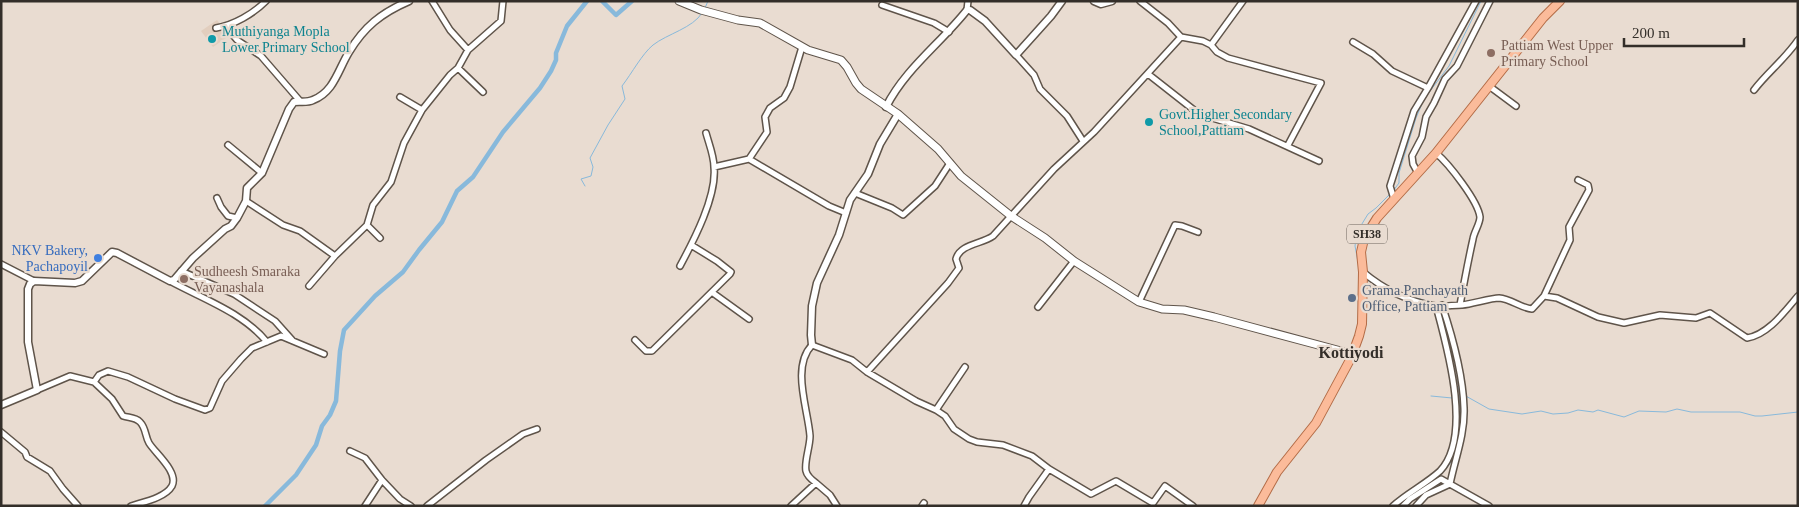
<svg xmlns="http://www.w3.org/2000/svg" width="1799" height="507" viewBox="0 0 1799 507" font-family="Georgia,serif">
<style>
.built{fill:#e2cebe}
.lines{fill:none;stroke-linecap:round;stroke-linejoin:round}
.stream{stroke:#88b9db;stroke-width:1}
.canal{stroke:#88b9db;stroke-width:4.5}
.minor-casing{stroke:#5f544a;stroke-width:8}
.tertiary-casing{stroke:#5f544a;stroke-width:9}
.secondary-casing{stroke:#5f544a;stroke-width:9}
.primary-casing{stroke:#b36c47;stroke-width:10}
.minor{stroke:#fff;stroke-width:5}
.tertiary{stroke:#fff;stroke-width:6}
.secondary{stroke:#fff;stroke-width:7}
.primary{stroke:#fbbb9a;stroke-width:8}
.culture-dot{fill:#0f9aa8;stroke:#e9dcd1;stroke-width:2}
.education-dot{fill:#8d6e63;stroke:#e9dcd1;stroke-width:2}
.shop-dot{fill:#3f7fe0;stroke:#e9dcd1;stroke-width:2}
.service-dot{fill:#5c6f8a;stroke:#e9dcd1;stroke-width:2}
.labels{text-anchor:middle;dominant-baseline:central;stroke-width:4.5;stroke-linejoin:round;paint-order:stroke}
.shield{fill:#e9dcd1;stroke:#6a625b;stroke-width:1}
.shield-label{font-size:12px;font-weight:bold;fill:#332e29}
.culture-label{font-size:14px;fill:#0d838f;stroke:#e9dcd1;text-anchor:start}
.education-label{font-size:14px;fill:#785e54;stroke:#e9dcd1;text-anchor:start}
.shop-label{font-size:14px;fill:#366cbe;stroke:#e9dcd1;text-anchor:end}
.service-label{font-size:14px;fill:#4e5e75;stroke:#e9dcd1;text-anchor:start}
.quarter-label{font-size:16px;font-weight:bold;fill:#332e29;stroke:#e9dcd1}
</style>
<rect width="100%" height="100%" fill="#e9dcd1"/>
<path class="built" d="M217,20l12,16 -16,11 -12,-16z"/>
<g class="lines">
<path class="stream" d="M705,8l3,-7
M585,186l-4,-7 10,-3 2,-9 -3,-9 18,-33 17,-26 -3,-13c10,-13 20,-32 31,-41 14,-11 40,-17 49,-32
M1393,191l6,-8v-10l17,-55 8,-19 25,-33 32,-65
M1359,267l-4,-21 2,-14 11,-18 8,-6 14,-14
M1382,283l19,10 35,11
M1440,308l11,34
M1464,395l25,14 33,5 19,-3 12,3 15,-1 10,-3 15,2 5,-2 26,7 15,-6 27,1 11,-3 14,3h49l15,4h7l36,-4
M1431,396l21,2
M1419,490c10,-7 23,-14 30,-25 20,-31 9,-85 3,-119
M1398,506l7,-6"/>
<path class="canal" d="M602,1l14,14 16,-14
M265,506l31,-31 20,-30 6,-19 8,-11 6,-14 4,-50 4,-21 31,-34 28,-24 16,-22 23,-28 15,-31 16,-14 30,-45 37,-44 11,-17 5,-11v-7l11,-27 20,-25"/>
<g class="minor-casing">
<path id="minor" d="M432,1l18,29 18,20
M1140,1l28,22 13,14 22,4 8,4 6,7 11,6 93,25 -33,62
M882,5l52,18 15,9
M967,10l1,-9
M226,27l11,13 24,16 39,45
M216,28c18,-3 37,-14 50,-27
M1353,42l20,12 19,17 36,17
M1211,45l32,-44
M1016,55l18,20 6,14 27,27 16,25
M458,68l25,24
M1148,74l51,40 50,15 70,32
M1489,86l27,20
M1754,90c13,-17 31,-31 44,-50
M400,97l22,13
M228,145l34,28
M1436,153c13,11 42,48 44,64 0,7 -6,15 -7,22 -5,22 -9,44 -13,66
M749,159l80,47 17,7
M714,167l35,-8 18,-27 -2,-15 5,-9 14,-10 6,-11 12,-40
M1418,173l-5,-9 -1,-8 10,-19 4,-20 8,-14 11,-24 12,-13 33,-65
M855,193l37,15 11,7 32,-29 15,-23
M217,198l4,9 7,9 9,2
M1394,199l-4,-13 24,-75 14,-23 48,-87
M246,201l37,24 17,6 35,25
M367,225l13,13
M1,264l33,17
M680,266c14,-26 37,-70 34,-99 0,-11 -5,-23 -8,-34
M181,271l53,23 41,27 17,19
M1363,272c20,17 46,30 72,34 8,1 19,-1 27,-1 10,-1 29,-7 37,-7 12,1 22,10 33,11l12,-13 13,2 41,19 26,6 36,-8 36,3 14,-5 37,25c21,-3 38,-27 51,-42
M170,281c33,18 72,31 97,61
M309,286l26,-30 32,-31 6,-20 18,-23 13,-39 18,-33 28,-35 8,-7 10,-18 33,-29 2,-20
M713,293l36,26
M1544,296l26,-56 -1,-13 20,-37 -1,-5 -10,-5
M1139,302l36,-77 7,1 16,6
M1038,307l36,-46
M635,340l11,11h6l78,-77 1,-2 -14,-11 -26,-16
M867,372l81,-89 11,-15 -3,-9c4,-15 26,-15 37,-23l61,-67 40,-37 87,-95
M37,390l33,-14 24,6
M936,410l29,-43
M1,432l24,20 2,5 23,14 13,18 15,17
M350,451l15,7 17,22 18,19 11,7
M816,483l14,12 7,11
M131,506c12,-4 34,-8 41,-20 7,-14 -17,-33 -23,-43 -4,-7 -3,-15 -9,-21 -5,-5 -11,-4 -17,-6l-11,-17 -18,-17 5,-7 9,-4 20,6 47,22 30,11 5,-2 12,-27 19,-22 11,-11 29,-12 43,18
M365,506l17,-26
M427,506l59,-46 37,-26 14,-5
M791,506l25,-23c-4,-3 -9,-7 -10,-12 -2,-9 4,-24 4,-35 -2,-27 -19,-69 2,-91l40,15 15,12 49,29 20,9 9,6 9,13 15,10 8,3 26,3 29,11 17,13 42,25 25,-13 37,22 12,-17 28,20
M922,506l2,-3
M1024,506l5,-9 20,-28
M1393,506c14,-13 33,-22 47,-35 33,-35 7,-124 -4,-165
M1403,506l7,-7 31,-20 48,27
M1416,506l10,-11 24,-11c5,-25 15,-50 14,-76 -1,-35 -11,-70 -22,-103"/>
</g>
<g class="tertiary-casing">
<path id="tertiary" d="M1094,1l7,3 11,-3
M886,107c19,-38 55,-64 81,-97h3l15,11 31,34 35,-39 11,-15
M812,345l-1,-10 1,-29 5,-23 22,-48 11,-35 18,-26 12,-30 18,-30
M1,405l36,-15 -9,-48v-53l2,-5 4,-3 41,2 7,-2 30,-29 5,1 53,28 4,-1 19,-22 32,-29 6,-3 6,-8 9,-17 1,-13 15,-15 27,-64 5,-7c6,-1 13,1 19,-2 21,-8 25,-30 36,-48 15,-25 32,-39 60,-51"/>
</g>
<g class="secondary-casing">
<path id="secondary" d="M679,1l22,9 37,10 22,3 48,27 33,10 6,7 9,16 5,6 37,25 40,35 23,27 50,40 34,22 29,23 65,41 23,7 22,1 30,7 138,37"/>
</g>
<g class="primary-casing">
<path id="primary" d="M1258,506l19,-34 39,-49 35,-65 8,-22 3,-12 1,-52 -2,-20 3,-13 13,-21 59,-65 107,-135 17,-17"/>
</g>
<use href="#minor" class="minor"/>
<use href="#tertiary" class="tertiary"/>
<use href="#secondary" class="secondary"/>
<use href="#primary" class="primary"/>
</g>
<g class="culture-dot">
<circle cx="212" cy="39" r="5"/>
<circle cx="1149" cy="122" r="5"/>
</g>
<g class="education-dot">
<circle cx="1491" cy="53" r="5"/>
<circle cx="184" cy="279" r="5"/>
</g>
<circle class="shop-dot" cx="98" cy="258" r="5"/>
<circle class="service-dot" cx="1352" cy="298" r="5"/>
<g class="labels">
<rect class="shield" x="1347" y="224.5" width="40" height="19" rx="4"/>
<g class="shield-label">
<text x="1367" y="234">SH38</text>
</g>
<g class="culture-label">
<text x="222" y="31">Muthiyanga Mopla<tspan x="222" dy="16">Lower Primary School</tspan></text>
<text x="1159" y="114">Govt.Higher Secondary<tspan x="1159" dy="16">School,Pattiam</tspan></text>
</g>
<g class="education-label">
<text x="1501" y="45">Pattiam West Upper<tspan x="1501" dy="16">Primary School</tspan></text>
<text x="194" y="271">Sudheesh Smaraka<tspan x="194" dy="16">Vayanashala</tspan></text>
</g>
<g class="shop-label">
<text x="88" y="250">NKV Bakery,<tspan x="88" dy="16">Pachapoyil</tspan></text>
</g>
<g class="service-label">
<text x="1362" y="290">Grama Panchayath<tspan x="1362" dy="16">Office, Pattiam</tspan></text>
</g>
<g class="quarter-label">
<text x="1351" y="352">Kottiyodi</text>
</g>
</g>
<rect width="1799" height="507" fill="none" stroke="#332e29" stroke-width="5"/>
<path d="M1624 38v8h120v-8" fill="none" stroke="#332e29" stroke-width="2.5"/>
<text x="1632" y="38" font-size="15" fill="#332e29" stroke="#e9dcd1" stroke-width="4" paint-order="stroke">200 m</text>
</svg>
